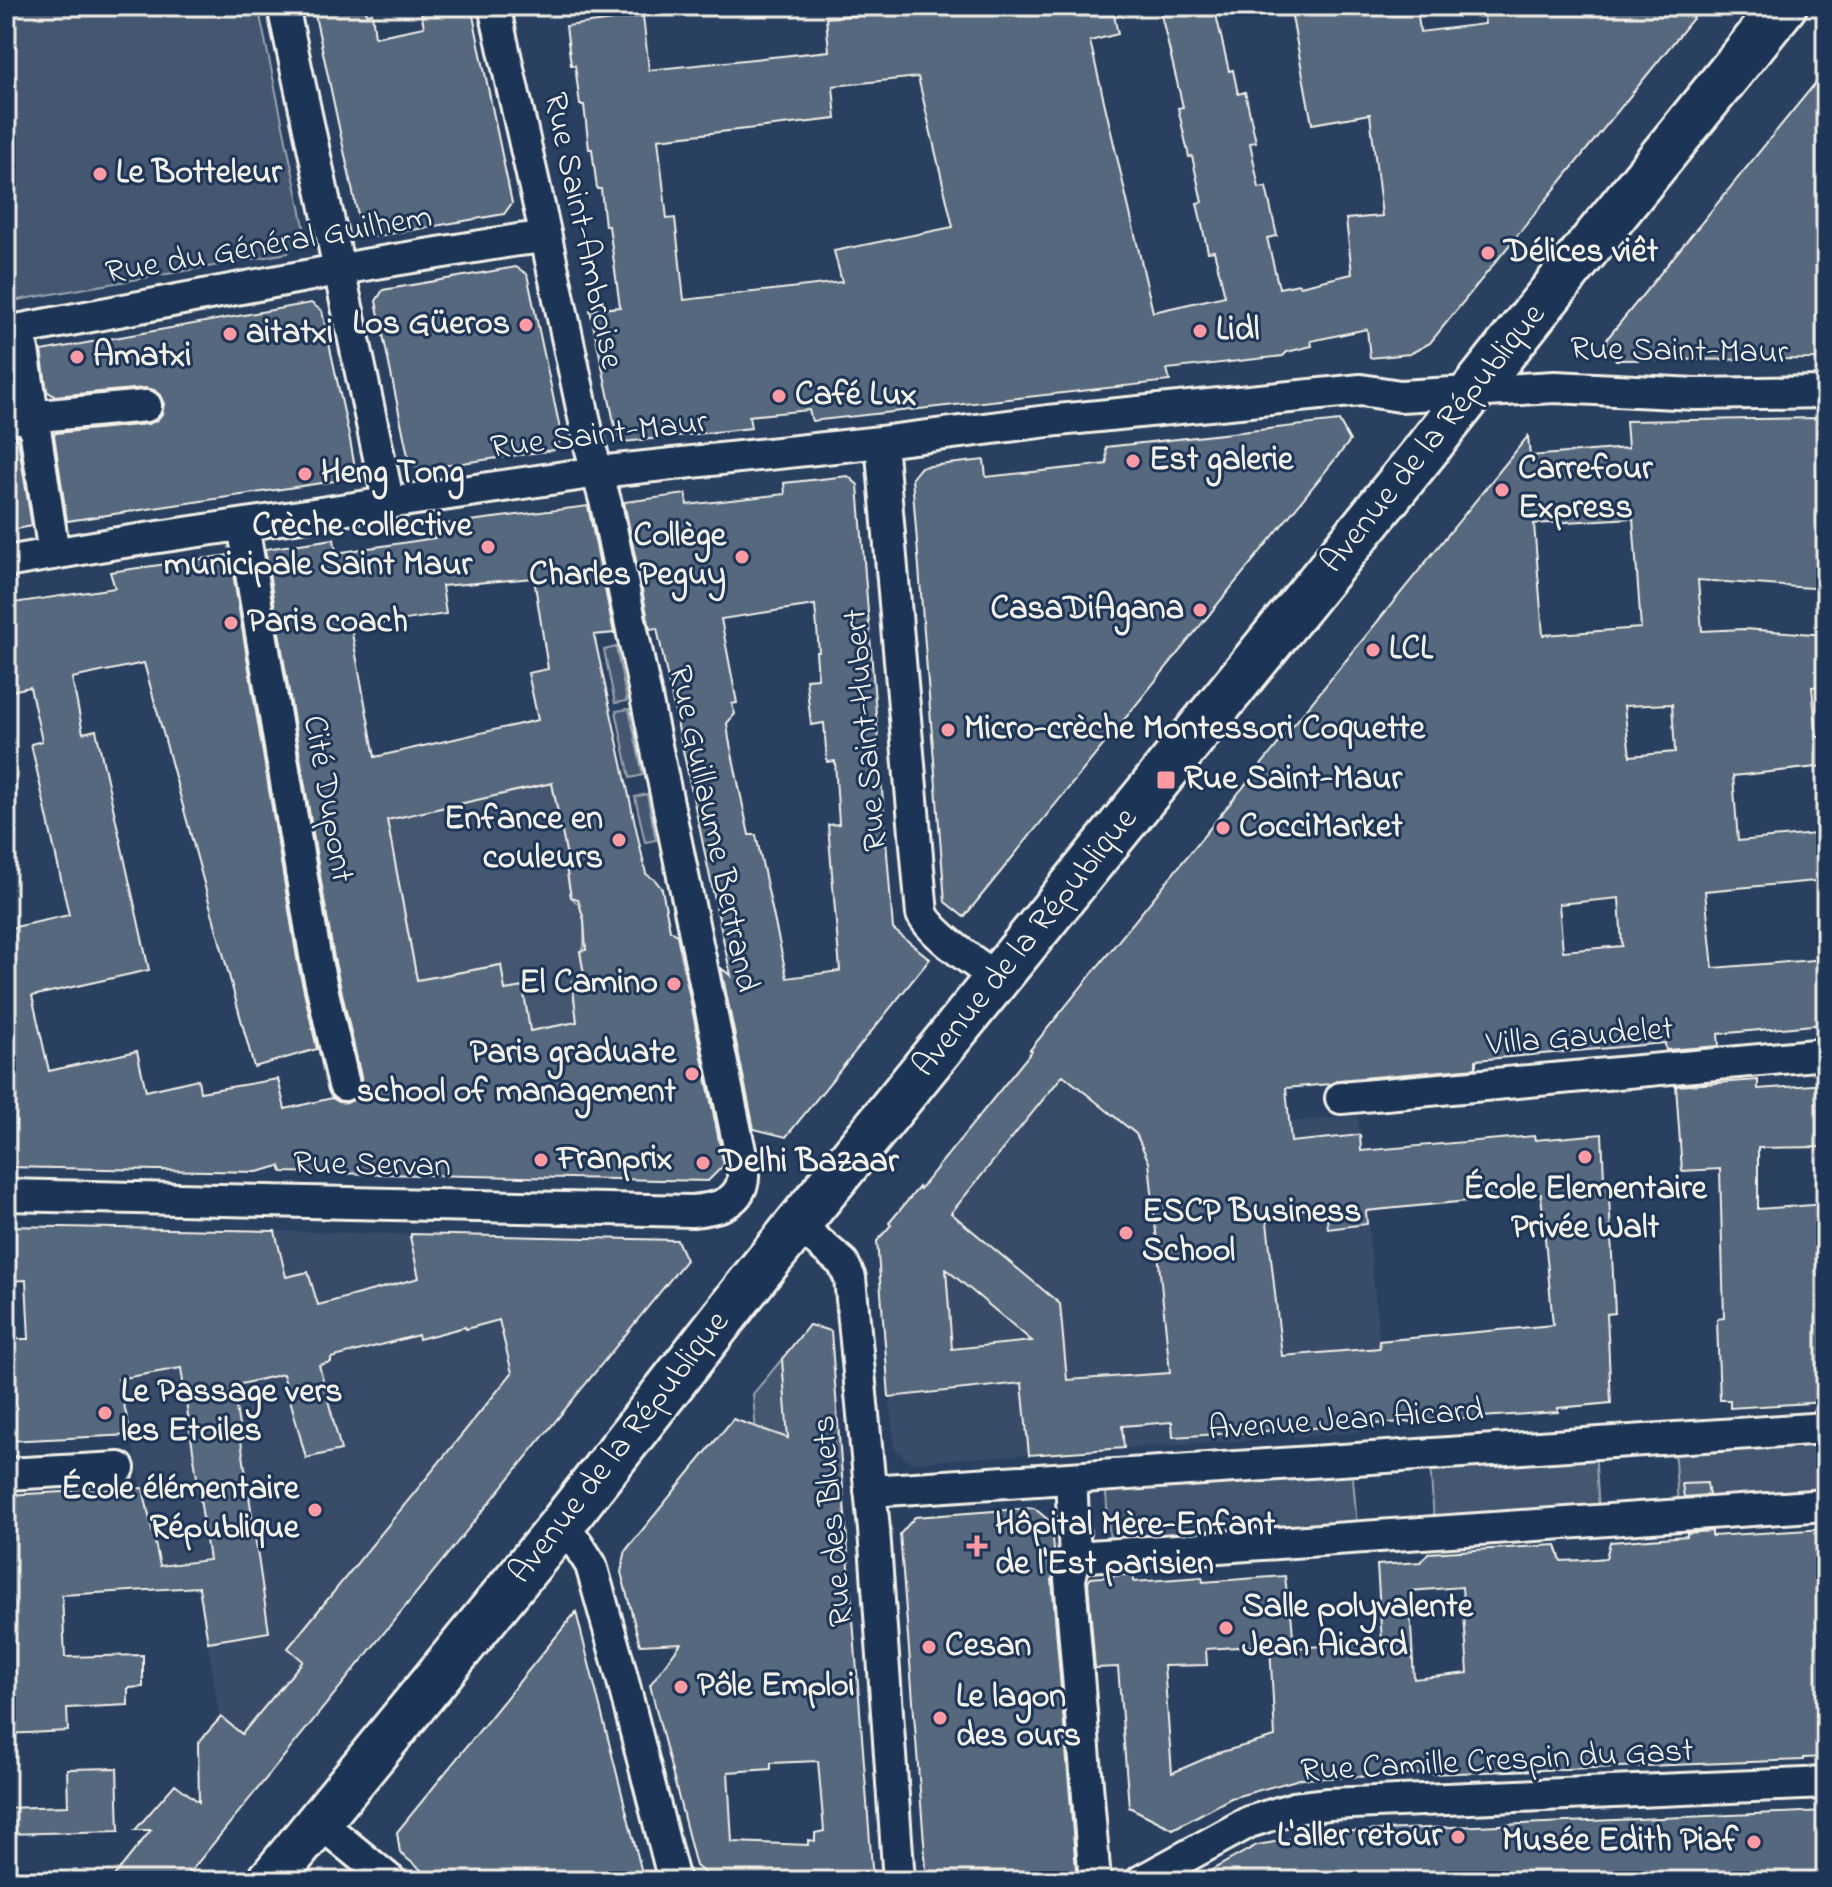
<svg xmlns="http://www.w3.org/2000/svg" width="1832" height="1887" viewBox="0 0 1832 1887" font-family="'Indie Flower',sans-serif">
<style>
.built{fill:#374c69}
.green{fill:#445771;stroke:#9ca4ac;stroke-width:2}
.building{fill:#56677d;stroke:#f4f1e8;stroke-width:2;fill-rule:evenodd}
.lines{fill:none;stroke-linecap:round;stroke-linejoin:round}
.minor-casing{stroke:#f4f1e8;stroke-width:36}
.primary-casing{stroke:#f4f1e8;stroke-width:50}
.minor{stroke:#1d3557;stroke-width:30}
.primary{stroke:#1d3557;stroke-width:44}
.poi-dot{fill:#ff9aa2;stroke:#1d3557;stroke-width:3}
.labels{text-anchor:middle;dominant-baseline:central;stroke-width:6;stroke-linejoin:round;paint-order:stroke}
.poi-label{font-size:34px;font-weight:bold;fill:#f4f1e8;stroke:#1d3557;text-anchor:start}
.street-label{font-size:34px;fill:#f4f1e8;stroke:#1d3557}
</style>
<rect width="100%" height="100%" fill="#2a4060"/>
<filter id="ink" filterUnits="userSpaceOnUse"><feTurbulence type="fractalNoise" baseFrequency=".0125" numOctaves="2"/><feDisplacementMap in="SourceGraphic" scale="16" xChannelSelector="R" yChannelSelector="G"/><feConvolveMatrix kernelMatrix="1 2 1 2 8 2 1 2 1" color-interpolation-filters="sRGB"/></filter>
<g filter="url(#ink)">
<path class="built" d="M1059,1014l228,74 2,34 69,-6 29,306 -27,3 1,7 -68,5 -1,-8 -28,2 1,8 -355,23 -16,-14 -17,-207 13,-16 -1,-2 30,-36 1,1z
M239,1230l237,6 55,214 -252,312 -60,-47 -20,-127 -34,1 -47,-210 103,-16z"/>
<path class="green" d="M6,6h252l46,220 -16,27 -282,49z
M616,647l11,54 -12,2 -11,-53z
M629,709l14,66 -13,3 -14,-67z
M552,783l17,83 -3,1 5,30 9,9 4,14v27l-4,5 5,28 -13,2 5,40 -47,9 -7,-43 -18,2 -5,-25 -83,15 -30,-160z
M647,794l9,46 -11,2 -10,-45z
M782,1359l21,253 -33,5 -17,-223z
M1826,1435v60l-148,11 -4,-61z
M1595,1450l4,60 -165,11 -4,-60z
M1352,1466l5,60 -247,16 -5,-60z"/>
<path class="building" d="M313,6h52l2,8 5,-1 3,24 49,-10 -4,-21h51l41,197 -8,11 -132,23 -11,-7z
M901,6h211l6,28 -28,7 63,271 72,-16 -11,-45 -6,1 -11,-49 5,-1 -10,-46 -3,1 -11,-49 5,-1 -24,-101h55l15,65 4,-1 5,24 7,-2 11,50 -6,1 9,45 7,-1 11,49 -10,2 12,50 20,-4 1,2 52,-12 -6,-55 36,-3 -12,-102 -58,10 -22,-118h127l3,26 65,-8 -2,-18h220l-273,337 -20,11 -40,4 -3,-29 -56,12 1,5 -25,6 -4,4 -116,13 3,12 -358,40 -3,-11 -60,6 2,12 -127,14 -7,-6 -27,-126 30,-3 -11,-81h-4l-4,-37h-4l-5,-40h-3l-5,-44h-4l-5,-40h-4l-5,-39 77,-10 6,54 180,-19 -3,-33 76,-7zM918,77l35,150 -119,24 8,31 -158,18 -9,-82 -8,1 -9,-80 178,-20 -3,-33z
M1826,70v289l-210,1 -10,-20z
M516,267l11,7 35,164 -8,12 -134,19 -11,-8 -33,-160 7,-11z
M311,303l11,8 28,129 5,28 -7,11 -281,42 -13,-86 2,-2 92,-9 8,-3 6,-7 2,-10 -4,-9 -6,-5 -9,-2 -91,8 -7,-5 -6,-40z
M1826,418v171l-128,-9 4,51 42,-2 82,6v51l-14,1 5,50 9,-1v30l-93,10 5,65 88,-8v47l-121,11 8,77 113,-9v63l-3,2 -105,10 1,12 -53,4 -1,-7 -189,17v8l-137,12 -9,4 -44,4 5,54 69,-7 1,16 173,-15 1,4 67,-6 2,44h4l7,135 -8,1 4,89 -53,5v4l-385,25 -1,-15 -50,4 2,22 -95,7 -7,-72 -133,14 -12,-156 14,-16 -2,-2 30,-36 1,2 112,-138 -2,-1 498,-614 2,20 98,-8 -2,-27zM1633,518l8,110 -98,7 -9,-111zM1672,704l3,48 -45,4 -6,-50zM1619,898l3,48 -59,5 -4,-47zM1063,1075l73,59 13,28 21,211 -103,7 -7,-76 -109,-91zM1541,1194l12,131 -174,16 1,7 -98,8 -16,-143 60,-6 2,22 39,-5 -1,-13zM946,1269l86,72 -80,8z
M1339,421l11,20 -386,476 -19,-15 -33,-424 4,-5 5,-6 63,-7 2,17 121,-13 -1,-17z
M14,436l4,4 14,86 -26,5v-94z
M848,476l10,9 35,444 37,30 -144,178 -32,-8 -33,-161 10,8 -74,-348 -7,1 -26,-127 62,-8 1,11 98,-11 -1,-11zM815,605l4,47h-3l2,26 -12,1 5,46 13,-2 3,39 8,-1 4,63 -11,1 12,146 -53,7 -31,-143h-7l-20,-96 -2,-16 8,-9 -3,-10 5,-1 -16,-84z
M588,506l26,127 -20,2 52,239 9,6 7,9 8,41 7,5 47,230 -16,16 -426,-9 -2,-6 -23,6 -251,-5v-62h2l2,-113h-4v-63l63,-14 -38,-171 11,-3 -12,-54 -24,5v-88l109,-16 -5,-16 120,-17 68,409 19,85 -63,18 -110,-404 -72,15 11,55 13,-3 53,240 -117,26 17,75 88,-20 9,40 52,-12 2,13 78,-13 7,30 47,-11 7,4 8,1 10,-5 4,-8 1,-9 -28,-123 -69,-409 69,-10 2,14 99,-15 -2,-7 6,-1v-5zM534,578l14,91 -20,4 10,47 -163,37 -24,-129 95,-14 -4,-28zM552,783l17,83 -3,1 5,30 7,2 6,21 2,30 -6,1 5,29 -13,1 5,41 -47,9 -7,-44 -18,3 -4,-25 -84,15 -30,-160z
M1758,1080v9l68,-5v63l-68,1v61l68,-5v198l-96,6v-8h-10l-2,-51 -1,-30 7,-1 -4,-149 -38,2 -6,-85z
M6,1226l269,5 11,46 22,-5 10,33 101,-27 -9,-41h1v-3l266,6 9,20 -503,621h-73l41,-51h-16l40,-46 24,18 -1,-59 23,-26 21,17 61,-73 -15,-13 224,-275 -13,-53 -33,9 -1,-2 -46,12 -1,-4 -87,23v4l-12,3 22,85 -35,8 -23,-84 -50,12 36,246 -61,10 -9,-55 -137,8 3,62 78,-2v32l-15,1v17l-61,3 1,23 -62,3v-239l137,-7 17,78 49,-6 -28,-192 -63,11 13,56 -125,6v-102h23l-3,-59 -20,1z
M809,1325l22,6 42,550h-159l-18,-15 -46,-181 31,-42 -41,2 -19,-73 5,-22 107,-131 55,19 -6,-79zM818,1761l6,70 -9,2v8l-7,-1v5l-76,-3 -4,-70 43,-3v-6z
M1707,1483l2,12 -25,2 -2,-13z
M1034,1508l18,15 3,41 -3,16 25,301h-150l-27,-347 15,-17z
M1826,1529v228l-23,1v2l-503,19 -69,19 -58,31 -44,-22 -11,-140 -23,1 -7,-86 3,-4 43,-4v8l68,-5 1,5 82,-6 4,37 2,-1 3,36 88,-6 -5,-77 44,-3 7,-9 128,-8 5,16 22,-1 23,-2 4,-16 77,-6v-3l25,-2v5zM1462,1587l6,86 -54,6 -5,-88zM1270,1645l5,92 -57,16 -46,20 -8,-107 43,-1 -1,-16z
M576,1612l68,269h-209l-35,-28 -3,-21z
M117,1768l2,63 -113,3v-26l62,-2 -1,-37z
M1826,1811v70h-634l65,-36 76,-13z"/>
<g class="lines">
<g class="minor-casing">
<path id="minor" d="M283,6l106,498
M20,330l34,224
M6,332l364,-68 148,-24 28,-3
M6,419l140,-13
M881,442l41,472c13,23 52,48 75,64
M243,525l73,436 28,124
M6,562l105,-18 487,-72 283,-30 167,-21 313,-31 39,6 155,-9 141,7 130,-2
M1341,1098l485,-44
M6,1195l686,16c20,-2 43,-5 50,-27 3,-9 -1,-24 -2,-33l-134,-647 -16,-58 -44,-209 -52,-231
M798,1225l45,38 7,15 24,252 25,351
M6,1474l113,-6
M1071,1478l4,79 -5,22 25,302
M870,1491l956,-63
M559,1528l18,15 14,22 26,93 57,223
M1075,1557l751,-52
M319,1822l72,59
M1141,1881l108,-59 45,-14 34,-4 498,-21"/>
</g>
<g class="primary-casing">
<path id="primary" d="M270,1881l289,-353 200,-256 667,-822 108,-136 250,-308"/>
</g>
<use href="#minor" class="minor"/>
<use href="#primary" class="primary"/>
</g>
</g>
<g class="poi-dot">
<circle cx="100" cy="174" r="8"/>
<circle cx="1488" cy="253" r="8"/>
<circle cx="526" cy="325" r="8"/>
<circle cx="1200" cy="331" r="8"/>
<circle cx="230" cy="334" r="8"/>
<circle cx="77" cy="357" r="8"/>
<circle cx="779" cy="396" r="8"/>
<circle cx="1133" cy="461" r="8"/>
<circle cx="305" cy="474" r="8"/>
<circle cx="1502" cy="490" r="8"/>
<circle cx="488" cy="547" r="8"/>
<circle cx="742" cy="557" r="8"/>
<circle cx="1200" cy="610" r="8"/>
<circle cx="231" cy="623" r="8"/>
<circle cx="1373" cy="650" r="8"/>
<circle cx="948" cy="730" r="8"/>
<rect x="1156" y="770" width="20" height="20" rx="4"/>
<circle cx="1223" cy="828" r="8"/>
<circle cx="619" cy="840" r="8"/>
<circle cx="674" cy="984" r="8"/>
<circle cx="692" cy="1074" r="8"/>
<circle cx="1585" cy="1157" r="8"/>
<circle cx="541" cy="1160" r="8"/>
<circle cx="703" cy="1163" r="8"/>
<circle cx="1126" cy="1233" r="8"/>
<circle cx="105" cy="1413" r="8"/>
<circle cx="315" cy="1510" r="8"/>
<path d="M973 1534h8v8h8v8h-8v8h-8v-8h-8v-8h8z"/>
<circle cx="1226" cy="1628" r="8"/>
<circle cx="929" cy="1647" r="8"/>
<circle cx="681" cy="1687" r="8"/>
<circle cx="940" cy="1718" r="8"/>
<circle cx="1458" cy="1837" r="8"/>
<circle cx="1754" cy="1842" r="8"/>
</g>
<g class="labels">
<g class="poi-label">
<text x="116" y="174">Le Botteleur</text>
<text x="1504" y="253">Délices viêt</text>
<text x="510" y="325" text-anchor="end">Los Güeros</text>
<text x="1216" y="331">Lidl</text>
<text x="246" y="334">aitatxi</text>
<text x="93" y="357">Amatxi</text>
<text x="795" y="396">Café Lux</text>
<text x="1149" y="461">Est galerie</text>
<text x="1518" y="470">Carrefour<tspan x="1518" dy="39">Express</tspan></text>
<text x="321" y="474">Heng Tong</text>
<text x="472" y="527" text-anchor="end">Crèche collective<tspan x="472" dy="39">municipale Saint Maur</tspan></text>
<text x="726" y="537" text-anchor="end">Collège<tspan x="726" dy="39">Charles Peguy</tspan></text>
<text x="1184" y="610" text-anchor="end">CasaDiAgana</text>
<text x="247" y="623">Paris coach</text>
<text x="1389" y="650">LCL</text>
<text x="964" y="730">Micro-crèche Montessori Coquette</text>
<text x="1184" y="780">Rue Saint-Maur</text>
<text x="603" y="820" text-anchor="end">Enfance en<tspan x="603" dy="39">couleurs</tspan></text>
<text x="1239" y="828">CocciMarket</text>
<text x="658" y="984" text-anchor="end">El Camino</text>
<text x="676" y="1054" text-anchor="end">Paris graduate<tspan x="676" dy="39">school of management</tspan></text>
<text x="557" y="1160">Franprix</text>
<text x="719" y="1163">Delhi Bazaar</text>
<text x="1585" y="1190" text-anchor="middle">École Elementaire<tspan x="1585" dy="39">Privée Walt</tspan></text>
<text x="1142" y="1213">ESCP Business<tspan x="1142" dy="39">School</tspan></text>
<text x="121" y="1393">Le Passage vers<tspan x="121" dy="39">les Etoiles</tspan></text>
<text x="299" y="1490" text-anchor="end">École élémentaire<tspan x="299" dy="39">République</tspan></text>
<text x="995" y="1526">Hôpital Mère-Enfant<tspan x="995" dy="39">de l'Est parisien</tspan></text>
<text x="1242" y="1608">Salle polyvalente<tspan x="1242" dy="39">Jean Aicard</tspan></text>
<text x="945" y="1647">Cesan</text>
<text x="697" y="1687">Pôle Emploi</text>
<text x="956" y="1698">Le lagon<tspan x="956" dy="39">des ours</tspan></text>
<text x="1442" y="1837" text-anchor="end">L'aller retour</text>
<text x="1738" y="1842" text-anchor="end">Musée Edith Piaf</text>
</g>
<g class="street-label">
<text transform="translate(582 231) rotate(78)">Rue Saint-Ambroise</text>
<text transform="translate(269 246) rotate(-10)">Rue du Général Guilhem</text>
<text transform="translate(1679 352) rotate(1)">Rue Saint-Maur</text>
<text transform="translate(599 436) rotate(-7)">Rue Saint-Maur</text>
<text transform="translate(1434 439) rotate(-51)">Avenue de la République</text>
<text transform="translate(867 730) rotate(-95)">Rue Saint-Hubert</text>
<text transform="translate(327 799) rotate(80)">Cité Dupont</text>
<text transform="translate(712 829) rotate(78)">Rue Guillaume Bertrand</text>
<text transform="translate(1026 943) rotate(-51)">Avenue de la République</text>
<text transform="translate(1580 1038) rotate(-5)">Villa Gaudelet</text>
<text transform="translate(372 1166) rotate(1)">Rue Servan</text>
<text transform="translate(1346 1421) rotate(-4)">Avenue Jean Aicard</text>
<text transform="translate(620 1448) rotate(-52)">Avenue de la République</text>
<text transform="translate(834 1521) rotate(-95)">Rue des Bluets</text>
<text transform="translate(1497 1762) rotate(-3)">Rue Camille Crespin du Gast</text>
</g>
</g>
<rect width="1832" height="1887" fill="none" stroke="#1d3557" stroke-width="32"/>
<rect x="16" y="16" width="1800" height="1855" fill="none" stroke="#f4f1e8" stroke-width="3" filter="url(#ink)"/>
</svg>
